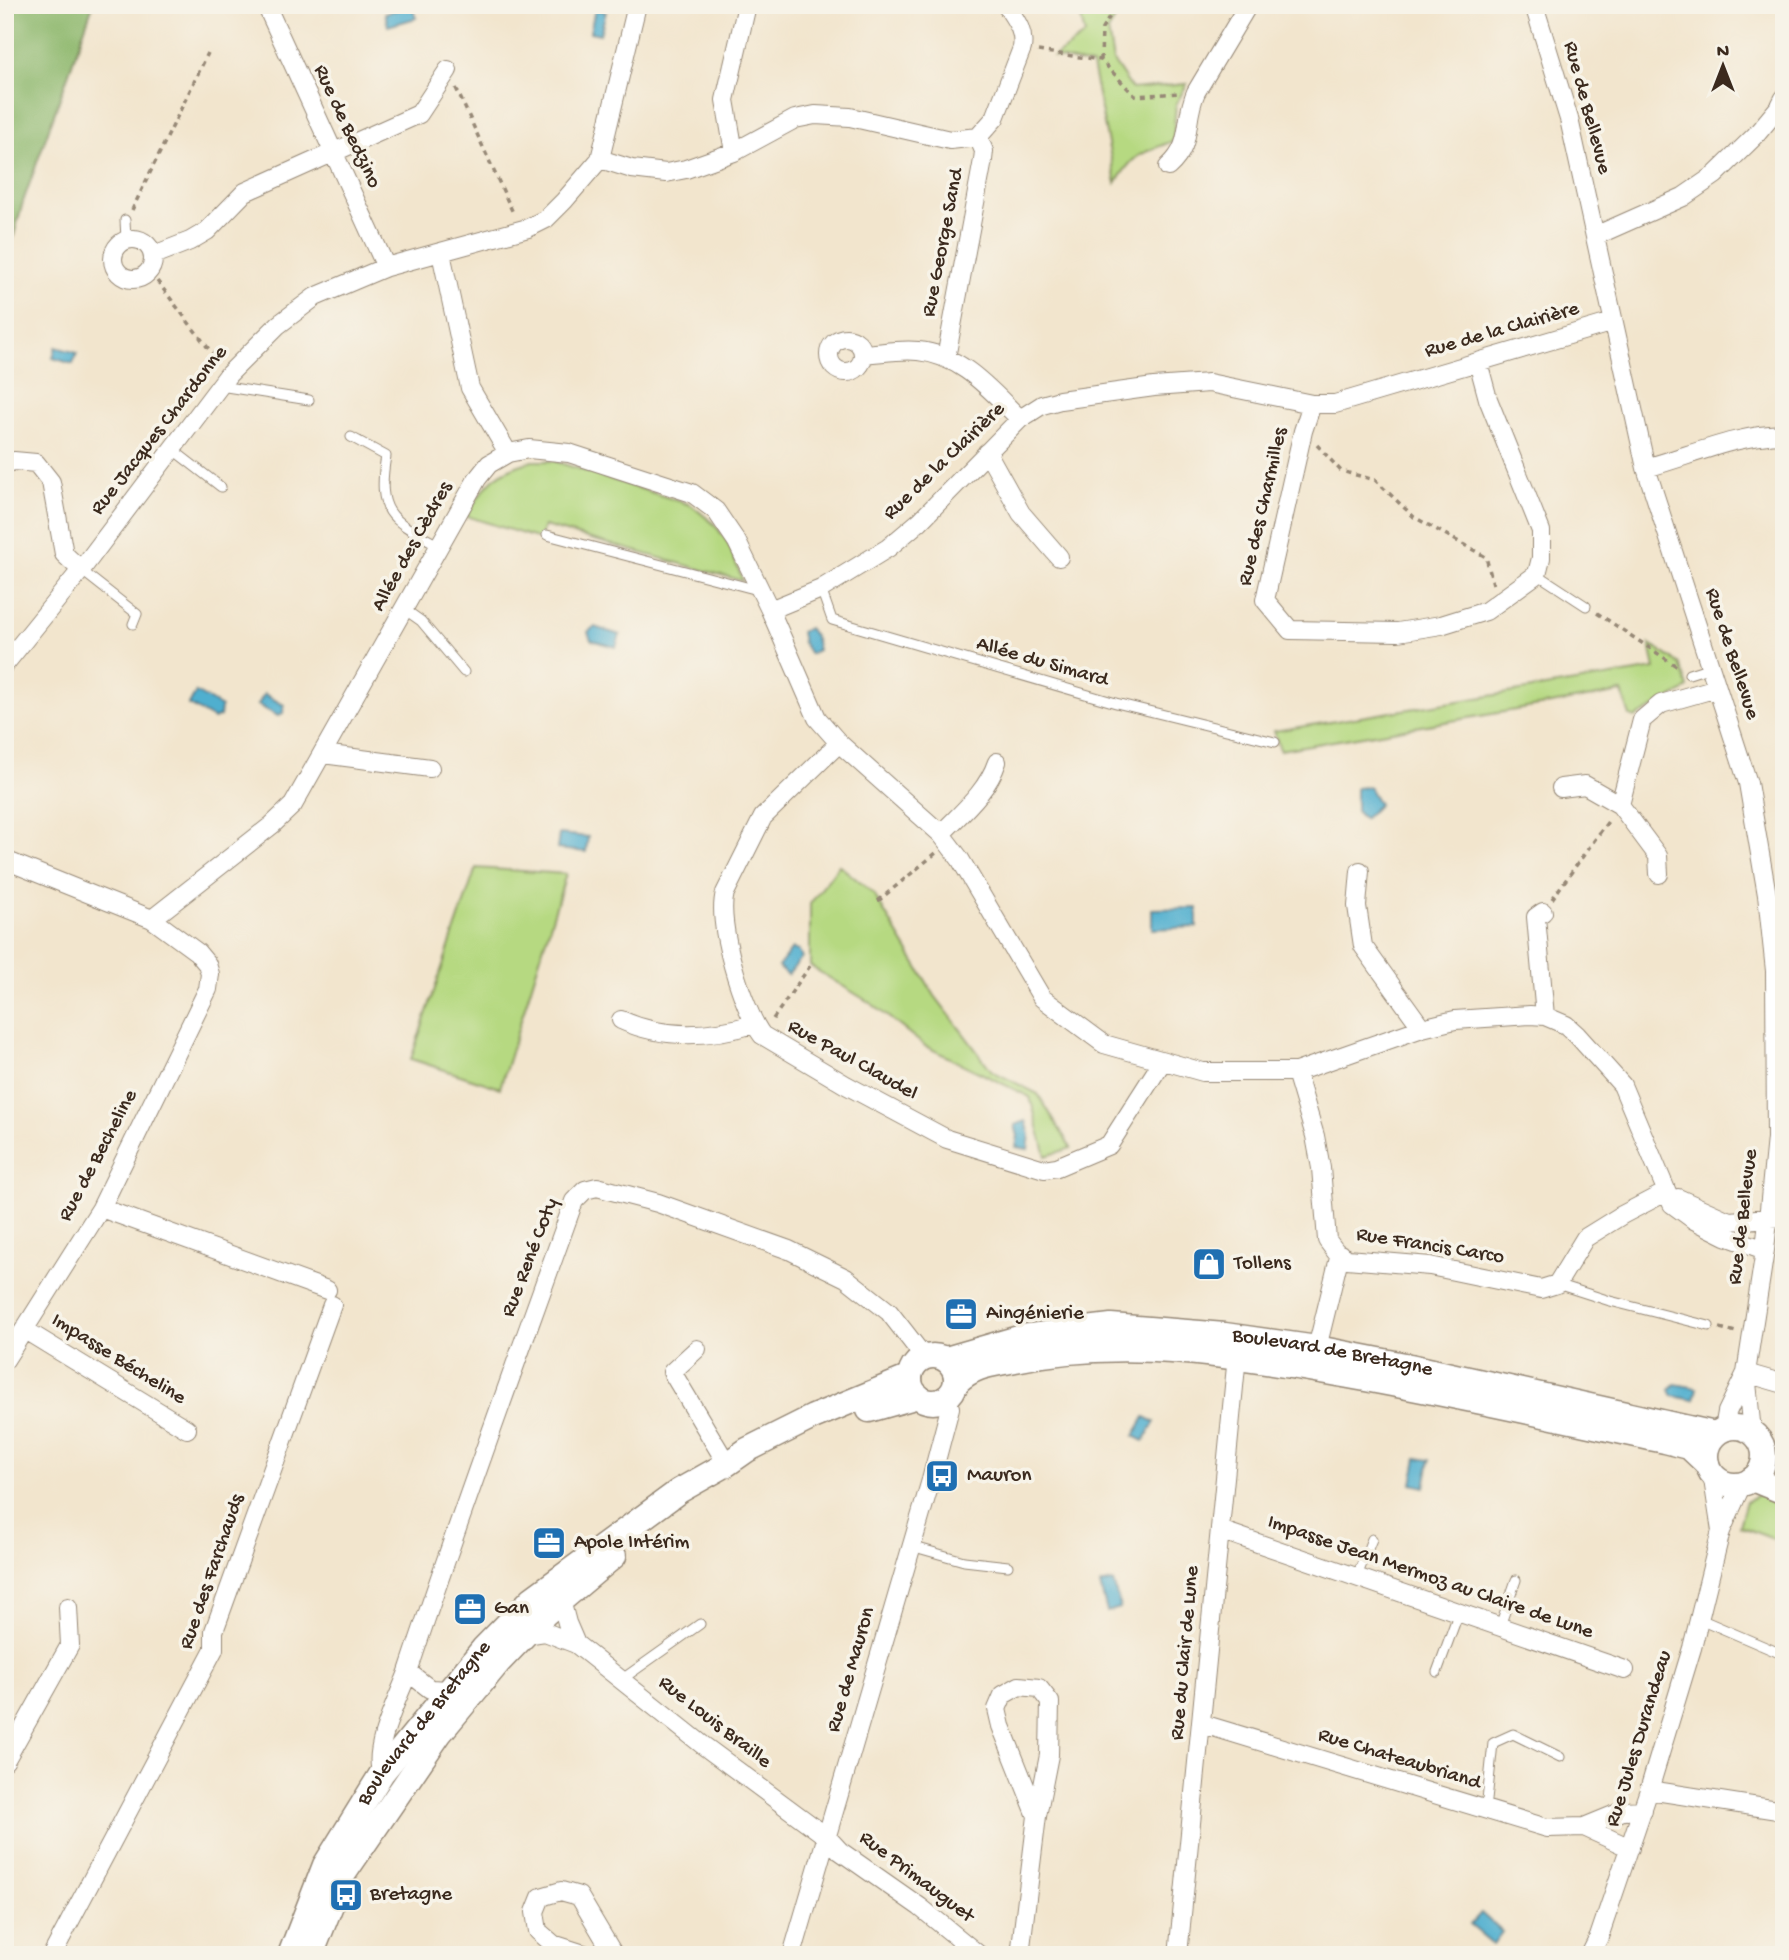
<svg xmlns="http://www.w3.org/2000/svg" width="1789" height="1960" viewBox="0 0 1789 1960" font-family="'Gochi Hand',sans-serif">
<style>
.green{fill:#b6d981;stroke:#788250;stroke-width:2}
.forest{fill:#90b96f;stroke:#667246;stroke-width:2}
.water{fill:#50afcf;stroke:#466c76;stroke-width:2}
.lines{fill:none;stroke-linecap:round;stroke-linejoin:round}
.lane-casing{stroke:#968876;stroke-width:11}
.street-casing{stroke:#968876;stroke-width:20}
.secondary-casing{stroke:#968876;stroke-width:27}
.path{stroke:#968876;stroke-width:3.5;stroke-dasharray:5 5;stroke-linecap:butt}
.lane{stroke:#fff;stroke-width:9}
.street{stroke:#fff;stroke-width:18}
.secondary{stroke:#fff;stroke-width:24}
.labels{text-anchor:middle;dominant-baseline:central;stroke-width:7;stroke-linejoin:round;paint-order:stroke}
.street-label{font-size:21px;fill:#3b2a1e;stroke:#f7f3e8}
.poi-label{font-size:21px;fill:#3b2a1e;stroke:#f7f3e8;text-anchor:start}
</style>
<rect width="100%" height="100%" fill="#f7f3e8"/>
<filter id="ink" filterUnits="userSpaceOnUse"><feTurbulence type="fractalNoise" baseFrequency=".0143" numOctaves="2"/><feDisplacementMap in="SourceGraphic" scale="14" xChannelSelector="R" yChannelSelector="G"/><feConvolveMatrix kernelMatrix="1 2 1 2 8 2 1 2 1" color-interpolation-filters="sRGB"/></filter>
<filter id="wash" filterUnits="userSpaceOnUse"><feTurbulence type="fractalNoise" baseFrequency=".00686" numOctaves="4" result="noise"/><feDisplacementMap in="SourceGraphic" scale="28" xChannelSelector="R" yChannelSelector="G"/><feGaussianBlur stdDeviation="1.57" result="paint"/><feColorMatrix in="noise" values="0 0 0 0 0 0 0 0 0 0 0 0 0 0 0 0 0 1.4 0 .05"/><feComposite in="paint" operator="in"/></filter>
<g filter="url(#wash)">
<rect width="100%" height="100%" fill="#f2e5cd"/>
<path class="green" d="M1078,5h46l-16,26 5,30 19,28 55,-5 -11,20 -3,37c-33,13 -38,11 -57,42l-24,-118 -38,-8 31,-22z
M532,461h22l137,44 23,19 13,17 16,40 -199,-55 -5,13 -73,-23c22,-34 27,-44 66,-55z
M1650,644l30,20 8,24 -53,30 -5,-2 -8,-24 -342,58 -6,-19 381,-62z
M839,865l34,28 62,103 57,75 46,23 33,54 -25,8 -16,-59 -105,-51 -53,-42 -62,-38v-62z
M476,868l90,6 -66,214 -89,-29z
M1759,1494l25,10v39l-45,-17 7,-25z"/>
<path class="forest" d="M5,5h88l-70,197 -18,66z"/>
<path class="water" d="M412,6l4,12 -28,8 -3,-13z
M595,9l11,3 -6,22 -10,-2z
M56,347l21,6 -4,11 -20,-6z
M594,627l26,8 -4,12 -25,-7 -3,-8z
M808,628l7,10 3,12 -8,4 -7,-11 -2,-11z
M196,692l25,15 -1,9 -6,3 -25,-14z
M264,694l20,11 -1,8 -5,3 -20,-11z
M1369,787l10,17 -15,15 -8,-8v-23z
M559,834l29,3 -2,15 -29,-3z
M1197,908v19l-45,2v-20z
M792,949l7,2 3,6 -14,18 -10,-8z
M1026,1121l4,14 -2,14 -12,-2 2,-11 -3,-11z
M1675,1384l22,4 -3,12 -21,-4 -3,-6z
M1145,1417l10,5 -11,19 -10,-5z
M1417,1458l13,2 -5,27 -13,-3z
M1113,1582l7,26 -13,4 -7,-27z
M1481,1913l21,19 -9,12 -23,-19z"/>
</g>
<g filter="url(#ink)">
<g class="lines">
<g class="lane-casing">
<path id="lane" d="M125,220l1,19
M220,386l89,14
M351,437l35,19c-10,59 6,64 54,90
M172,449l49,38
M547,535l211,55
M81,570l56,44 -4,10
M1537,574l49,32
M821,589l11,31 284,83 159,39
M404,609l17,12 43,51
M1689,674l22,-7
M1557,1284l53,17 99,25
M911,1546l53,15 44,5
M1357,1576l15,-37
M1700,1619l84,36
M1500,1626l16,-46
M1437,1672l22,-60
M621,1680l79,-56
M1486,1810l7,-67 20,-9 47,23"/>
</g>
<g class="street-casing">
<path id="street" d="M266,5l120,262
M1534,5l35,114 77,349 102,315 19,112 8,76 1,167 -11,112 -19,123 6,59
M734,152l-9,-52 22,-95
M600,159l32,10 34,4 20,-4 48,-17 61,-33 20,-4 35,2 100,23 28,-3 17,-19 27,-70c3,-17 -7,-29 -16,-43
M1168,167c26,-23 15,-46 28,-75l52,-87
M1595,236l88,-39 32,-22 40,-39 25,-30 4,-8
M113 259a20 20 0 1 1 40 0a20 20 0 1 1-40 0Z
M441,253l29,135 38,65
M154,255l36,-14 17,-10 38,-39 174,-78 29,-44
M829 355a17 17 0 1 1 34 0a17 17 0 1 1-34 0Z
M863,354c18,-1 37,-5 55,-3 44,4 72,39 102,68
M946,358l37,-198 1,-9 -6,-14
M1312,404l-9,27 -38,169 25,30 108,2 43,-7 45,-14 51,-37 4,-16v-27l-53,-132 -10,-37
M987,452l34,61 38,44
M5,464l9,-3 22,2 15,19 13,72 17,16
M1646,468c47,-13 89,-33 138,-34
M770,610l51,-21 67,-41 32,-27 100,-102 22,-14 18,-5 94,-13 55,-4 103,21h23l278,-82
M5,664l76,-94 147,-195 50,-50 37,-28 71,-30 142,-39 18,-9 18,-18 36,-42 37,-154
M839,743l-76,74 -38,76c-9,30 18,117 37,142l84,50 101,54 97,30 13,-2 52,-22 53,-83
M323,754l107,14
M1561,788l24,-3 35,20 22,-85 19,-16 56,-16
M1620,805l38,51 1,18
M941,834c21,-22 46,-42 56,-72
M5,860l147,59 45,33 10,12 3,10 -2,15 -107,219 -96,152
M1360,871l-3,35 6,40 59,82
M1543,912l-7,5 9,99
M152,919l120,-94 21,-20 184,-326 12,-15 19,-11 21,-4 40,4 123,40 24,18 21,31 33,68 47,108 22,25 102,91 19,25 82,139 62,46 99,28h93l126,-44 33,-8 75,-5 15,1 21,9 11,10 45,50 50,119 22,16 32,16 39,14
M621,1020c42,19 89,17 133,4
M1296,1072l19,64 6,32 6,72 9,12 11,7 83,7 111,23 16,-5 28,-46 37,-23 44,-23
M1678,1198l51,23 55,-4
M101,1208l226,82
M25,1330l162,99
M1317,1348l23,-94
M697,1349l-25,23 55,92
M1746,1373l38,11
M1724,1429l3,-17 19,-39
M1712,1473l9,58
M1220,1530l405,140
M561,1600l6,23 9,21
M525,1635l20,-3 31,12 128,102 123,91 13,14 80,56 59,48
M408,1672l22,17 19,1
M1203,1724l344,104 37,-1 39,-16 20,-1
M5,1761l65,-116 -2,-38
M382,1773c-11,-23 17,-76 26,-101 52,-158 110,-314 166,-471l11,-11 12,-3 61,16 131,47 57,28 43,34 35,45
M1649,1790l135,21
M1584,1827l46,21
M52,1955l162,-306v-18l118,-326
M587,1955l-34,-11 -15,-13 -3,-19 6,-15 20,-6 18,5 35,59
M792,1955l139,-475 19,-72 -7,-8
M1020,1955l17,-139 12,-61 1,-53 -11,-14 -20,-2 -16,9 -6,14 4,17 36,90
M1178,1955l59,-599
M1590,1955l9,-18 50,-147 43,-142 29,-117 21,-47"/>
</g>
<g class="secondary-casing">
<g id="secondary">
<circle cx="933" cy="1379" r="23"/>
<path id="s1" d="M946,1359l76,-22 89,-11 114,9 92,13 93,18 305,68"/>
<path d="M957,1382c18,-17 34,-17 58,-22 107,-23 215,-5 322,14 110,19 219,44 328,67l24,6 18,17"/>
<path d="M869,1410l49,-14"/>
<circle cx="1735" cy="1456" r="29"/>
<path d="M1752,1479l32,13"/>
<path id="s2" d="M290,1955l35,-90 57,-92 101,-124 49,-50 147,-108 48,-27 20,-14 66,-33 97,-40"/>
<path d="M311,1955l32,-80 97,-142 58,-70 48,-50 68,-57"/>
</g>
</g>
<path class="path" d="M1038,51l63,9 34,36 44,-3
M1101,60l1,-31 15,-24
M456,88l58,127
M132,210l76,-157
M151,273l67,88
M1317,445l24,26 34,9 39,37 72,40 7,27
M1597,613l81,54
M1552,899l57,-79
M878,901l58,-48
M773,1019l37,-53
M1720,1328l16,4"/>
<use href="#lane" class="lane"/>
<use href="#street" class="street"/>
<use href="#secondary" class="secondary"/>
</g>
</g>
<defs>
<g id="shop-square" transform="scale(1.75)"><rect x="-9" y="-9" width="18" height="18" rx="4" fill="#1f6fb2" stroke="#f7f3e8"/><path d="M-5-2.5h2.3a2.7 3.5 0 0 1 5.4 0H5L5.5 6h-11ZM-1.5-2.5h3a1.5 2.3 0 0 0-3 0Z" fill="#fff"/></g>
<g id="office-square" transform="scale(1.75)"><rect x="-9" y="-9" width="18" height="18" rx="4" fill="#1f6fb2" stroke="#f7f3e8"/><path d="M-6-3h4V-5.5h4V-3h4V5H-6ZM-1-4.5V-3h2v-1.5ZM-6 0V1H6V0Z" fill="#fff"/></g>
<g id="bus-square" transform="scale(1.75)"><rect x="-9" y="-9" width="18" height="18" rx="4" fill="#1f6fb2" stroke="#f7f3e8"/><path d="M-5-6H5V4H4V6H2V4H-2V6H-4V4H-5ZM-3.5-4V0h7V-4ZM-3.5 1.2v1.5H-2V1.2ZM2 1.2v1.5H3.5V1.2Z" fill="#fff"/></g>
</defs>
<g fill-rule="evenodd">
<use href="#shop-square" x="1209" y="1264"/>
<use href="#office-square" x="961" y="1314"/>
<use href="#bus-square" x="942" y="1476"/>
<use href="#office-square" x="549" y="1543"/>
<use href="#office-square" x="470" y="1609"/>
<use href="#bus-square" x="346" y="1895"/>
</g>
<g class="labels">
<g class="street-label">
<text transform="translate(1586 108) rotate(75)">Rue de Bellevue</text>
<text transform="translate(346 127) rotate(65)">Rue de Bedzino</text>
<text transform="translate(944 243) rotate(-79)">Rue George Sand</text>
<text transform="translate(1502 331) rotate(-16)">Rue de la Clairière</text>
<text transform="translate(160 431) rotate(-52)">Rue Jacques Chardonne</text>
<text transform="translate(945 462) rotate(-44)">Rue de la Clairière</text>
<text transform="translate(1264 507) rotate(-77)">Rue des Charmilles</text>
<text transform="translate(413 547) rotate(-61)">Allée des Cèdres</text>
<text transform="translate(1731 654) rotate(72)">Rue de Bellevue</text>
<text transform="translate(1042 663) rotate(16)">Allée du Simard</text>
<text transform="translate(852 1061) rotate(29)">Rue Paul Claudel</text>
<text transform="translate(99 1156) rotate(-62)">Rue de Becheline</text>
<text transform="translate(1744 1217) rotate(-83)">Rue de Bellevue</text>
<text transform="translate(1430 1247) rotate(9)">Rue Francis Carco</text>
<text transform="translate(531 1258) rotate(-69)">Rue René Coty</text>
<text stroke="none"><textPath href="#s1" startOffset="392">Boulevard de Bretagne</textPath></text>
<text transform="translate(118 1360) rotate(32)">Impasse Bécheline</text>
<text transform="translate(213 1572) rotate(-71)">Rue des Farchauds</text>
<text transform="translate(1430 1578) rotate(19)">Impasse Jean Mermoz au Claire de Lune</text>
<text transform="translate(1186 1653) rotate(-85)">Rue du Clair de Lune</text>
<text transform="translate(852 1670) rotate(-74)">Rue de Mauron</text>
<text transform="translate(714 1723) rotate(38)">Rue Louis Braille</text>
<text stroke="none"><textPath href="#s2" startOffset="270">Boulevard de Bretagne</textPath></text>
<text transform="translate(1640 1739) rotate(-73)">Rue Jules Durandeau</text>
<text transform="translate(1399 1760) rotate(17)">Rue Chateaubriand</text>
<text transform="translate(916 1878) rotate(37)">Rue Primauguet</text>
</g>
<g class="poi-label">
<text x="1234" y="1264">Tollens</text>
<text x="986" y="1314">Aingénierie</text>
<text x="967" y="1476">Mauron</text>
<text x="574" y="1543">Apole Intérim</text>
<text x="494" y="1609">Gan</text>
<text x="370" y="1895">Bretagne</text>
</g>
</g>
<rect width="1789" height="1960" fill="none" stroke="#f7f3e8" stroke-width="28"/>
<g transform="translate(1723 66)" stroke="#f7f3e8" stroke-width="5" paint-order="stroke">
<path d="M0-5L12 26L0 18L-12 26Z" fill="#3b2a1e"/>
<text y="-10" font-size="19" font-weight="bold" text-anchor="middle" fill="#3b2a1e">N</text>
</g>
</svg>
